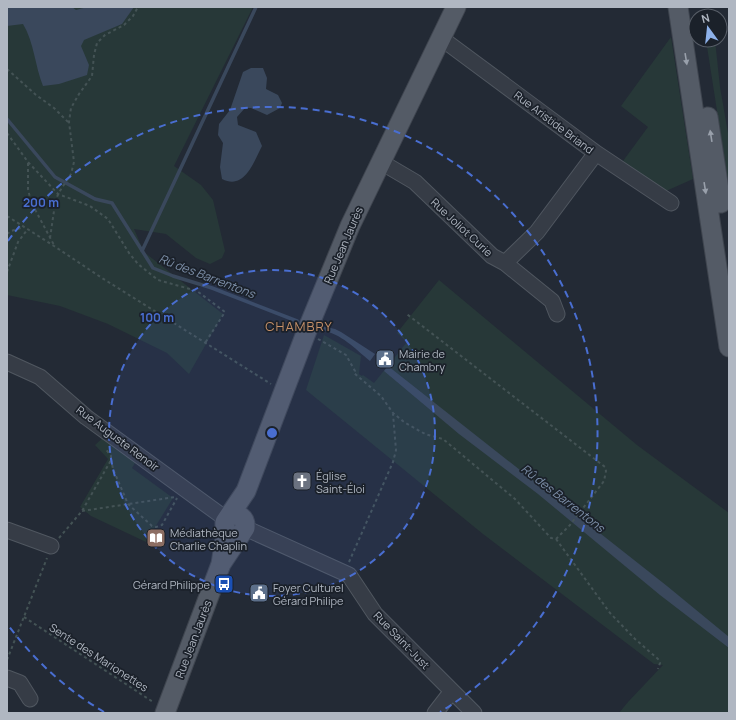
<svg xmlns="http://www.w3.org/2000/svg" width="736" height="720" viewBox="0 0 736 720" font-family="Manrope,sans-serif">
<style>
.green{fill:#273838}
.water{fill:#3a485c}
.lines{fill:none;stroke-linecap:round;stroke-linejoin:round}
.stream{stroke:#3a485c;stroke-width:3.5}
.minor-casing{stroke:#505760;stroke-width:17}
.major-casing{stroke:#3f454f;stroke-width:21}
.path{stroke:#445355;stroke-width:2;stroke-dasharray:3 3;stroke-linecap:butt}
.minor{stroke:#363c46;stroke-width:15}
.major{stroke:#545b66;stroke-width:19}
.oneway{fill:#99a0ab}
.ring{fill:none;stroke:#496ed1;stroke-width:2;stroke-dasharray:7 5}
.labels{text-anchor:middle;dominant-baseline:central;stroke-width:3.5;stroke-linejoin:round;paint-order:stroke}
.street-label{font-size:11px;fill:#b0b7c2;stroke:#1b212a}
.poi-label{font-size:11px;fill:#b0b7c2;stroke:#1b212a;text-anchor:start}
.water-label{font-size:12px;font-style:italic;fill:#7c8ea7;stroke:#1b212a}
.quarter-label{font-size:13px;letter-spacing:1px;fill:#c69068;stroke:#1b212a}
.centre{fill:#496ed1;stroke:#1b212a;stroke-width:2}
.ring-label{font-size:12px;text-anchor:middle;font-weight:bold;fill:#496ed1;stroke:#1b212a;stroke-width:3.5;stroke-linejoin:round;paint-order:stroke}
</style>
<rect width="100%" height="100%" fill="#232a35"/>
<path class="green" d="M7,7h246l-79,159 27,19 12,15 12,51 -3,7 -12,6 -14,-6 -30,-24 -32,-5 10,23 79,62 -34,60 -22,-21 -59,-29 -48,-18 -53,-11z
M671,37l22,142 -27,12 -43,-30 25,-34 -27,-21z
M706,40h9l5,47 9,52v49z
M439,280l198,165 92,68v200h-110l9,-11 35,-37 -9,-1 -171,-130 -177,-144 18,-55 37,21 -2,18 3,2 1,-1 11,8 33,-41 -10,-9z
M106,435l32,23 -6,10 41,30 -27,44 -55,-26 -11,-9 28,-48 -13,-14z"/>
<path class="water" d="M7,7h65l4,3 11,-3h47l-12,17 -38,16 -3,6 8,19 -2,10 -28,9 -16,2c-8,-20 -9,-44 -20,-62l-16,2z
M251,68h12l4,10 -1,11 12,6 4,8 -2,5 -13,7 -16,-7h-6l-8,9 1,8 18,7 6,14c-8,15 -17,45 -40,33l-2,-12 3,-24 -5,-8 1,-11 11,-14 13,-38z
M322,326l13,3 6,3 34,22 -5,7c-16,-13 -28,-27 -49,-31z
M388,366l279,220 62,51v11l-69,-53 -122,-101 -79,-60 -75,-63z"/>
<g class="lines">
<path class="stream" d="M7,119l48,58 40,22 17,4 41,65 20,8 39,12 85,33
M142,251l114,-244"/>
<g class="minor-casing">
<path id="minor" d="M441,38l155,115 75,50
M381,162l34,20 77,74 13,7 32,-31 59,-79
M505,263l47,38 5,13
M7,362l33,15 46,40 140,102
M245,528l104,47 26,39 99,99
M7,530l44,16
M7,678l13,5 10,16
M435,713l17,-22"/>
</g>
<g class="major-casing">
<path id="major" d="M678,7l51,340
M708,117l13,86
M221,564l5,-32 -1,-3v-7l21,-31 60,-158 44,-107 106,-219
M165,713l56,-149 24,-36c1,-10 -6,-15 -15,-12"/>
</g>
<path class="path" d="M7,69l29,26 18,13 15,15
M7,133l21,29 30,32 32,12 18,13 21,34 9,11 20,16 39,11 28,21 -20,31
M28,163v26l3,13 23,43
M7,216l47,30 48,32 169,106
M7,234l4,-3 13,-4
M50,238l5,-34 3,-10 13,-20 3,-12 -5,-40 2,-14 8,-14 13,-18 2,-21 3,-12 8,-8 19,-10 9,-9 5,-9
M7,272l11,-30 9,-12
M318,339l28,16 9,16 -1,2 27,23 12,17 11,9 21,12 18,5 72,60 36,39 5,1 14,-14 34,-44 2,-10 -1,-4 -197,-152 -1,-3
M111,459l2,10 15,35 24,22 4,1 6,-2 15,-27
M82,511l93,-14
M59,538l23,-27 28,-49 1,-6 -6,-8
M556,539l54,74 25,26 23,20 2,4 -2,6
M349,562l44,-100 3,-12 -3,-36
M24,617l129,85
M7,660l40,-102"/>
<use href="#minor" class="minor"/>
<use href="#major" class="major"/>
</g>
<defs><path id="oneway-solid" d="M-6-.8H1V-3.2L6.5 0L1 3.2V.8H-6Z"/></defs>
<g class="oneway">
<use href="#oneway-solid" transform="translate(686 59) rotate(81)"/>
<use href="#oneway-solid" transform="translate(711 136) rotate(-99)"/>
<use href="#oneway-solid" transform="translate(705 188) rotate(81)"/>
</g>
<circle cx="272" cy="433" r="163" fill="#496ed1" fill-opacity=".12"/>
<g class="ring">
<circle cx="272" cy="433" r="163"/>
<path d="M104 712A326 326 0 0 1 8 625M8 241A326 326 0 1 1 440 712"/>
</g>
<defs>
<g id="civic-square" transform="scale(1)"><rect x="-9" y="-9" width="18" height="18" rx="4" fill="#5c6f8a" stroke="#1b212a"/><path d="M-.6-6.5H3V-4.5H.6V-3L4-1V1h2V6H-6V1h2V-1L-.6-3ZM-1.2 2.5V6h2.4V2.5Z" fill="#fff"/></g>
<g id="church-square" transform="scale(1)"><rect x="-9" y="-9" width="18" height="18" rx="4" fill="#6b7280" stroke="#1b212a"/><path d="M-1.2-6h2.4v3.5h3.3v2.4h-3.3V6h-2.4V-.1h-3.3v-2.4h3.3Z" fill="#fff"/></g>
<g id="library-square" transform="scale(1)"><rect x="-9" y="-9" width="18" height="18" rx="4" fill="#8d6e63" stroke="#1b212a"/><path d="M-6-4Q-3-5.5-.7-3.5V5Q-3 3-6 4ZM6-4Q3-5.5 .7-3.5V5Q3 3 6 4Z" fill="#fff"/></g>
<g id="bus-square" transform="scale(1)"><rect x="-9" y="-9" width="18" height="18" rx="4" fill="#1a4fb4" stroke="#1b212a"/><path d="M-5-6H5V4H4V6H2V4H-2V6H-4V4H-5ZM-3.5-4V0h7V-4ZM-3.5 1.2v1.5H-2V1.2ZM2 1.2v1.5H3.5V1.2Z" fill="#fff"/></g>
</defs>
<g fill-rule="evenodd">
<use href="#civic-square" x="385" y="359"/>
<use href="#church-square" x="302" y="481"/>
<use href="#library-square" x="156" y="538"/>
<use href="#bus-square" x="224" y="584"/>
<use href="#civic-square" x="259" y="593"/>
</g>
<g class="labels">
<g class="street-label">
<text transform="translate(554 122) rotate(37)">Rue Aristide Briand</text>
<text transform="translate(462 227) rotate(43)">Rue Joliot Curie</text>
<text transform="translate(343 245) rotate(-67)">Rue Jean Jaurès</text>
<text transform="translate(118 438) rotate(37)">Rue Auguste Renoir</text>
<text transform="translate(193 639) rotate(-69)">Rue Jean Jaurès</text>
<text transform="translate(402 640) rotate(46)">Rue Saint-Just</text>
<text transform="translate(99 657) rotate(33)">Sente des Marionettes</text>
</g>
<g class="poi-label">
<text x="399" y="353">Mairie de<tspan x="399" dy="13">Chambry</tspan></text>
<text x="316" y="475">Église<tspan x="316" dy="13">Saint-Éloi</tspan></text>
<text x="170" y="532">Médiathèque<tspan x="170" dy="13">Charlie Chaplin</tspan></text>
<text x="210" y="584" text-anchor="end">Gérard Philippe</text>
<text x="273" y="587">Foyer Culturel<tspan x="273" dy="13">Gérard Philipe</tspan></text>
</g>
<g class="water-label">
<text transform="translate(207 276) rotate(21)">Rû des Barrentons</text>
<text transform="translate(563 498) rotate(38)">Rû des Barrentons</text>
</g>
<g class="quarter-label">
<text x="299" y="326">CHAMBRY</text>
</g>
</g>
<circle cx="272" cy="433" r="6" class="centre"/>
<g class="ring-label">
<text x="41" y="207">200 m</text>
<text x="157" y="322">100 m</text>
</g>
<rect width="736" height="720" fill="none" stroke="#b0b7c2" stroke-width="16"/>
<g transform="translate(708 28) rotate(345)"><circle r="19" fill="#1b212a" stroke="#575d67"/>
<path d="M0-3L7 15L0 10L-7 15Z" fill="#8db1ea"/>
<text y="-6" font-size="11" font-weight="bold" text-anchor="middle" fill="#b0b7c2">N</text>
</g>
</svg>
